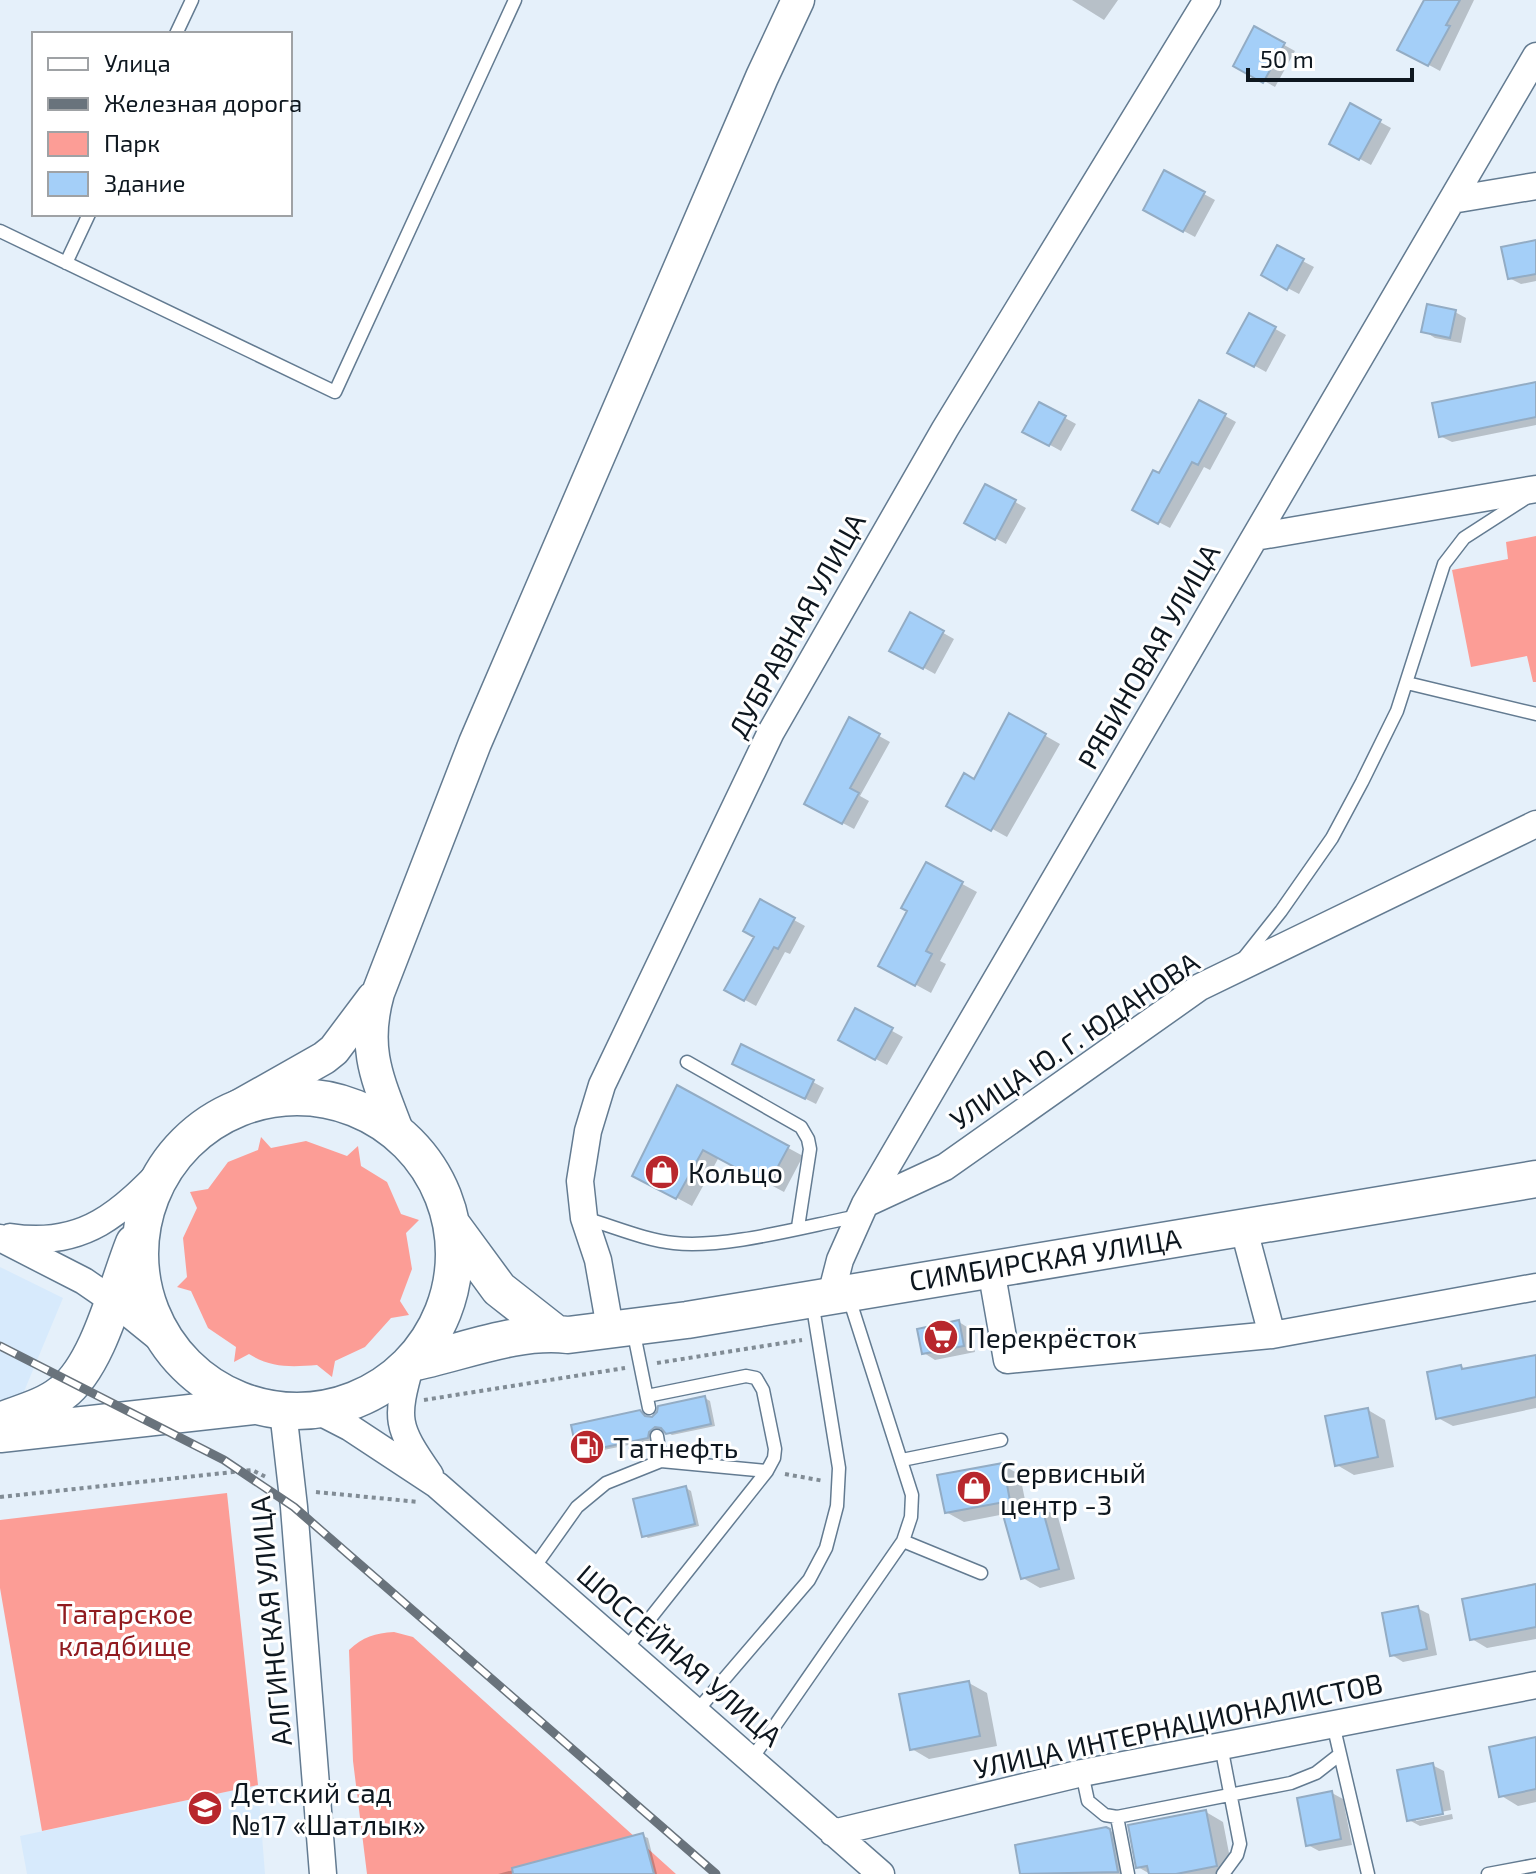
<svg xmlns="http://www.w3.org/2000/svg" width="1536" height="1874" viewBox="0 0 1536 1874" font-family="'Exo 2',sans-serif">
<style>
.built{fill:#d7eafc}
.green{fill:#fc9d96}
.shadow{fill:#0003}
.building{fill:#a4cff8;stroke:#93acc4;stroke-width:2}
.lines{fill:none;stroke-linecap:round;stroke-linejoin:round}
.service-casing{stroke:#637b91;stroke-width:15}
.minor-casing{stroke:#637b91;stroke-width:29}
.tertiary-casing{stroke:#637b91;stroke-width:35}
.secondary-casing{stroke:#637b91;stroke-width:39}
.path{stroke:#818c95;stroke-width:4;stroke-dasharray:4 4;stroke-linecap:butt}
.service{stroke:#fff;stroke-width:12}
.minor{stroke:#fff;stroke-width:26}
.tertiary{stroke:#fff;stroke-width:32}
.secondary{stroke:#fff;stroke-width:36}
.rail-casing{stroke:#69737c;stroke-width:9}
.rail{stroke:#fff;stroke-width:6;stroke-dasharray:18;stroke-linecap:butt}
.labels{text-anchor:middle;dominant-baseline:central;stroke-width:6;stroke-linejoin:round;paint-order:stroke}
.street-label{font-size:28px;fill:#0e171f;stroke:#fff}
.poi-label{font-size:28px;fill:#0e171f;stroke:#fff;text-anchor:start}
.park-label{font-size:28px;fill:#901a1f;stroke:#fff}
</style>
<rect width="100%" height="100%" fill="#e5f0fa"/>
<path class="built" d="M0,1267l63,31 -40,96 -23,6z
M258,1785l7,89h-238l-7,-38z"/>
<path class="green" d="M1536,536v146h-3l-6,-26 -56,11 -19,-97 56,-11 -2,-17z
M261,1137l10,11 35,-7 41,15 11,-10 3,20 26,16 14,32 18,6 -13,13 6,36 -12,32 9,14 -18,3 -26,29 -30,14 -3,16 -15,-12c-26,2 -46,3 -68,-11l-15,8 2,-15 -28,-19 -17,-37 -14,-4 10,-10 -4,-39 14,-30 -7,-16 18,-3 20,-27 30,-12z
M227,1493l31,292 -216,46 -42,-243v-68z
M394,1632l19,5 263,237h-309l-14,-113 -4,-111c14,-13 26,-17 45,-18z"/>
<path class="shadow" d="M1072,0h46l-14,20z
M1426,0h48l-34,71 -40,-22z
M1255,29l40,22 -20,36 -40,-22z
M1351,106l40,22 -20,37 -40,-22z
M1165,173l50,27 -20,37 -50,-27z
M1536,243v38l-15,3 -12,-6z
M1278,248l36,19 -15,27 -36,-19z
M1455,312l11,6 -5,25 -26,-5 -11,-7z
M1250,315l36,20 -20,37 -36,-20z
M1536,384v41l-84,17 -12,-6z
M1200,402l36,20 -26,48 -6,-3 -34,61 -36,-19 26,-33z
M1040,404l36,20 -15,27 -36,-20z
M986,486l40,22 -20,36 -40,-22z
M911,615l43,24 -19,35 -43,-24z
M1010,716l50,28 -53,93 -58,-32 26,-24z
M850,720l40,22 -30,54 9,5 -15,28 -47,-25z
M927,865l50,27 -37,69 6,3 -15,29 -51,-28 30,-54z
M761,902l44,24 -15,28 -5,-2 -29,54 -29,-16 30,-54z
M856,1011l47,26 -16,28 -46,-25z
M746,1069l67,13 11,6 -8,16z
M678,1088l125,68 -19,36 -65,-35 -27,49 -57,-31z
M959,1322l11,7 5,23 -40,8 -11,-7z
M1536,1358v50l-83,18 -15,-8 23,-51 6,3z
M705,1398l5,3 5,25 -43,9 -11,-6 -8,6v5l-69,14 -5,-3 61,-39 12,7z
M1368,1410l17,10 9,47 -40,8 -17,-10z
M1003,1465l17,10 7,35 14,-3 17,10 17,62 -35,9 -17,-10 -18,-64 -41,8 -18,-10z
M686,1488l5,3 8,35 -51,12 -4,-3z
M1536,1583v56l-49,9 -15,-9 54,-51v-3z
M1417,1608l12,6 8,41 -34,7 -11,-7z
M969,1683l18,10 10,53 -68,13 -17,-10z
M1536,1739v63l-18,4 -18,-11z
M1432,1765l12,6 7,39 -35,7v4l36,-7 1,5 -33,7 -11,-6z
M1332,1793l11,6 9,46 -33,6 -11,-6z
M1206,1812l17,10 10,52h-83l-12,-7z
M1109,1830l18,11 7,33h-112l-5,-27z
M643,1836l5,2 9,36h-159z"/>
<path class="building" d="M1424,0h36l-14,25 4,1 -22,40 -31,-16z
M1254,26l31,17 -22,40 -30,-17z
M1350,103l31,17 -22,40 -30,-16z
M1164,170l41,22 -22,40 -40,-22z
M1536,240v34l-28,5 -7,-32z
M1277,245l27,14 -17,31 -26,-15z
M1427,304l29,6 -6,28 -29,-6z
M1249,313l27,14 -22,40 -27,-14z
M1536,382v35l-97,20 -7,-34z
M1199,400l27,14 -28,51 -6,-3 -34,62 -26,-14 21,-40 6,3z
M1039,402l27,14 -17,30 -27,-14z
M985,484l31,16 -21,40 -31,-17z
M910,612l34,19 -21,38 -34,-18z
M1009,713l37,21 -55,97 -45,-25 18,-33 10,6z
M849,717l31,17 -30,54 9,5 -17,31 -38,-20z
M926,862l37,20 -37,69 6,3 -17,32 -37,-20 29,-55 -6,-3z
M760,899l35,19 -17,31 -4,-2 -30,54 -20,-11 30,-53 -11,-6z
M855,1008l38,20 -18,32 -37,-20z
M741,1044l73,36 -9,19 -73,-35z
M677,1085l112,61 -21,39 -65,-35 -27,49 -44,-23z
M959,1320l5,26 -42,8 -5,-25z
M1536,1355v42l-100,22 -9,-47 34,-7 1,4z
M705,1396l6,28 -45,10 -5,-6 -6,-1 -6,5 -1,6 -71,15 -6,-28 69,-15 5,6 7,1 5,-5 1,-6z
M1368,1408l10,49 -43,9 -10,-50z
M1003,1463l7,38 -65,12 -8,-38z
M686,1486l9,38 -53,13 -9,-38z
M1041,1504l18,65 -38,10 -18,-64z
M1536,1584v43l-66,13 -8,-41z
M1418,1606l9,43 -37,7 -8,-43z
M969,1681l11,55 -70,14 -11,-56z
M1536,1737v52l-37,8 -10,-50z
M1433,1763l10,51 -36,7 -10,-51z
M1332,1791l9,48 -35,7 -9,-48z
M1206,1810l11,56 -41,8h-27l-2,-8 -11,2 -8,-43z
M1106,1827l4,2 8,43 -98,2 -5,-29z
M643,1833l11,41h-141l-1,-6z"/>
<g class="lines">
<g class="service-casing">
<path id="service" d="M176,34l16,-34
M0,231l335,161 180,-392
M66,263l23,-49
M1407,683l129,31
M1243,959l38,-48 51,-73 30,-56 35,-71 47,-147 20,-26 62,-40
M687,1062l114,65 7,12 2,10 -12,78
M584,1218c29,8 60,22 90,25 51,6 132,-17 185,-27
M633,1329l16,79
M657,1436l4,25
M902,1460l99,-20
M903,1541l78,32
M533,1569l44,-62 29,-24 55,-22 106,10
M625,1650l142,-179 7,-13 1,-9 -12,-59 -7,-12 -10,-2 -99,20
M696,1712l113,-132 17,-32 11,-42 2,-38 -27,-167
M1333,1724l35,150
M1221,1746l19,98 -3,11 -14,19
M751,1760l152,-219 8,-24 1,-22 -63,-197
M1082,1773l6,28 17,14 12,2
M1128,1874l-11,-57 174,-34 25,-10 23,-18
M1488,1874l48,-9"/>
</g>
<g class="minor-casing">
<path id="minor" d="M1452,200l84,-14
M1255,537l281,-48
M865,1204l80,-37 255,-180 336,-163
M1243,1226l29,109
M10,1237c76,12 112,-26 161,-76
M0,1238l84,43 29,20 58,47
M991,1269l16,91 265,-25 264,-48
M831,1295l9,-35 25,-56 671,-1148
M610,1328l-12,-68 -14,-42 -4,-37 8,-50 14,-46 169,-353 174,-303 262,-429
M411,1363c-16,57 -15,63 19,112
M314,1409l35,18 88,58 444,389
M283,1411l11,96 29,367
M833,1833l249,-60 454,-88"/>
</g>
<g class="tertiary-casing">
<path id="tertiary" d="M223,1115l101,-57 10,-8 39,-52
M398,1133c-20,-53 -36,-83 -20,-140l97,-250 287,-666 36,-77"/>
</g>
<g class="secondary-casing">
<path id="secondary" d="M140 1254a157 157 0 1 1 314 0a157 157 0 1 1-314 0Z
M452,1225l47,64 56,44
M411,1363c50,-10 105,-34 157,-28l119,-15 849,-141
M0,1421c20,-8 45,-14 62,-28 37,-28 55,-108 72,-150
M0,1434l253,-28"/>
</g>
<path class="path" d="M657,1363l145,-23
M424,1400l201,-32
M785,1474l39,7
M316,1492l103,10
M0,1497l252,-27 14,7"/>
<use href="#service" class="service"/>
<use href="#minor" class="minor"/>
<use href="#tertiary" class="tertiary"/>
<use href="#secondary" class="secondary"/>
<g class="rail-casing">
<path id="rail" d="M0,1346l224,114 70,47 422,367"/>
</g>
<use href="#rail" class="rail"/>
</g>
<defs>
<g id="shop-disc" transform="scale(1.8)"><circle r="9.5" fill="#b8272d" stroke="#fff"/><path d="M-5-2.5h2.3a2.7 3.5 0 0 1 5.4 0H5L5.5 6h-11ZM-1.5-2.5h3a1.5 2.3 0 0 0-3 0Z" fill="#fff"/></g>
<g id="supermarket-disc" transform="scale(1.8)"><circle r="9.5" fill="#b8272d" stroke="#fff"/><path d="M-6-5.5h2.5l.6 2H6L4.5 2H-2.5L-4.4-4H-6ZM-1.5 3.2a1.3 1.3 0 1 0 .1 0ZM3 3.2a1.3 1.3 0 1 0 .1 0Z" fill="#fff"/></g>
<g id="fuel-disc" transform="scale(1.8)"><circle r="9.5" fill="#b8272d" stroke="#fff"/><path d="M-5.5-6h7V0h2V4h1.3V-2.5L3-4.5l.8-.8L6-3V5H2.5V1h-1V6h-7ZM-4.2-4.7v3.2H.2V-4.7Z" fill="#fff"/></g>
<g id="school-disc" transform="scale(1.8)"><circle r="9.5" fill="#b8272d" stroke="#fff"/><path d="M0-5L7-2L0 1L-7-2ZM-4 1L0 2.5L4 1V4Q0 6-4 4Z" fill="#fff"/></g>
</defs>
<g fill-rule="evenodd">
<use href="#shop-disc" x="662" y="1172"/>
<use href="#supermarket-disc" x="941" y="1337"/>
<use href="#fuel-disc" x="587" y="1447"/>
<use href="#shop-disc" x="974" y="1488"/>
<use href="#school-disc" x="205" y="1808"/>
</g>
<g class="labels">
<g class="street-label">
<text transform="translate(796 625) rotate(-61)">ДУБРАВНАЯ УЛИЦА</text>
<text transform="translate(1148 656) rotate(-60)">РЯБИНОВАЯ УЛИЦА</text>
<text transform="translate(1074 1040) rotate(-34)">УЛИЦА Ю. Г. ЮДАНОВА</text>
<text transform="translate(1045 1259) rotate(-9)">СИМБИРСКАЯ УЛИЦА</text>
<text transform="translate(270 1621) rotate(-95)">АЛГИНСКАЯ УЛИЦА</text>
<text transform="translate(680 1655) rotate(41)">ШОССЕЙНАЯ УЛИЦА</text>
<text transform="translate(1178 1725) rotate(-12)">УЛИЦА ИНТЕРНАЦИОНАЛИСТОВ</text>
</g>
<g class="poi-label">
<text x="688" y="1172">Кольцо</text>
<text x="967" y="1337">Перекрёсток</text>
<text x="613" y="1447">Татнефть</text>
<text x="1000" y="1472">Сервисный<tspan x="1000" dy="32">центр -3</tspan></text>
<text x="231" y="1792">Детский сад<tspan x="231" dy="32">№17 «Шатлык»</tspan></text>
</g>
<g class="park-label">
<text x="125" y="1613">Татарское<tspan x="125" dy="32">кладбище</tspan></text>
</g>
</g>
<rect x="32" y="32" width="260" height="184" fill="#ffffff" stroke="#9fa2a5" stroke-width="2"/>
<rect x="48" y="58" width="40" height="12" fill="#ffffff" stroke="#9fa2a5" stroke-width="2"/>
<text x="104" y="72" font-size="24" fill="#0e171f">Улица</text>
<rect x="48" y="98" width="40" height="12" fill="#69737c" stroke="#9fa2a5" stroke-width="2"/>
<text x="104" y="112" font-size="24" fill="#0e171f">Железная дорога</text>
<rect x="48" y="132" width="40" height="24" fill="#fc9d96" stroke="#9fa2a5" stroke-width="2"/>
<text x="104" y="152" font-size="24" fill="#0e171f">Парк</text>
<rect x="48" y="172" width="40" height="24" fill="#a4cff8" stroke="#9fa2a5" stroke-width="2"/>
<text x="104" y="192" font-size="24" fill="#0e171f">Здание</text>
<path d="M1248 68v12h164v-12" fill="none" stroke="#0e171f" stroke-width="4"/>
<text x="1260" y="68" font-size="24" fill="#0e171f" stroke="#ffffff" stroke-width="6" paint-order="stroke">50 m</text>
</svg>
